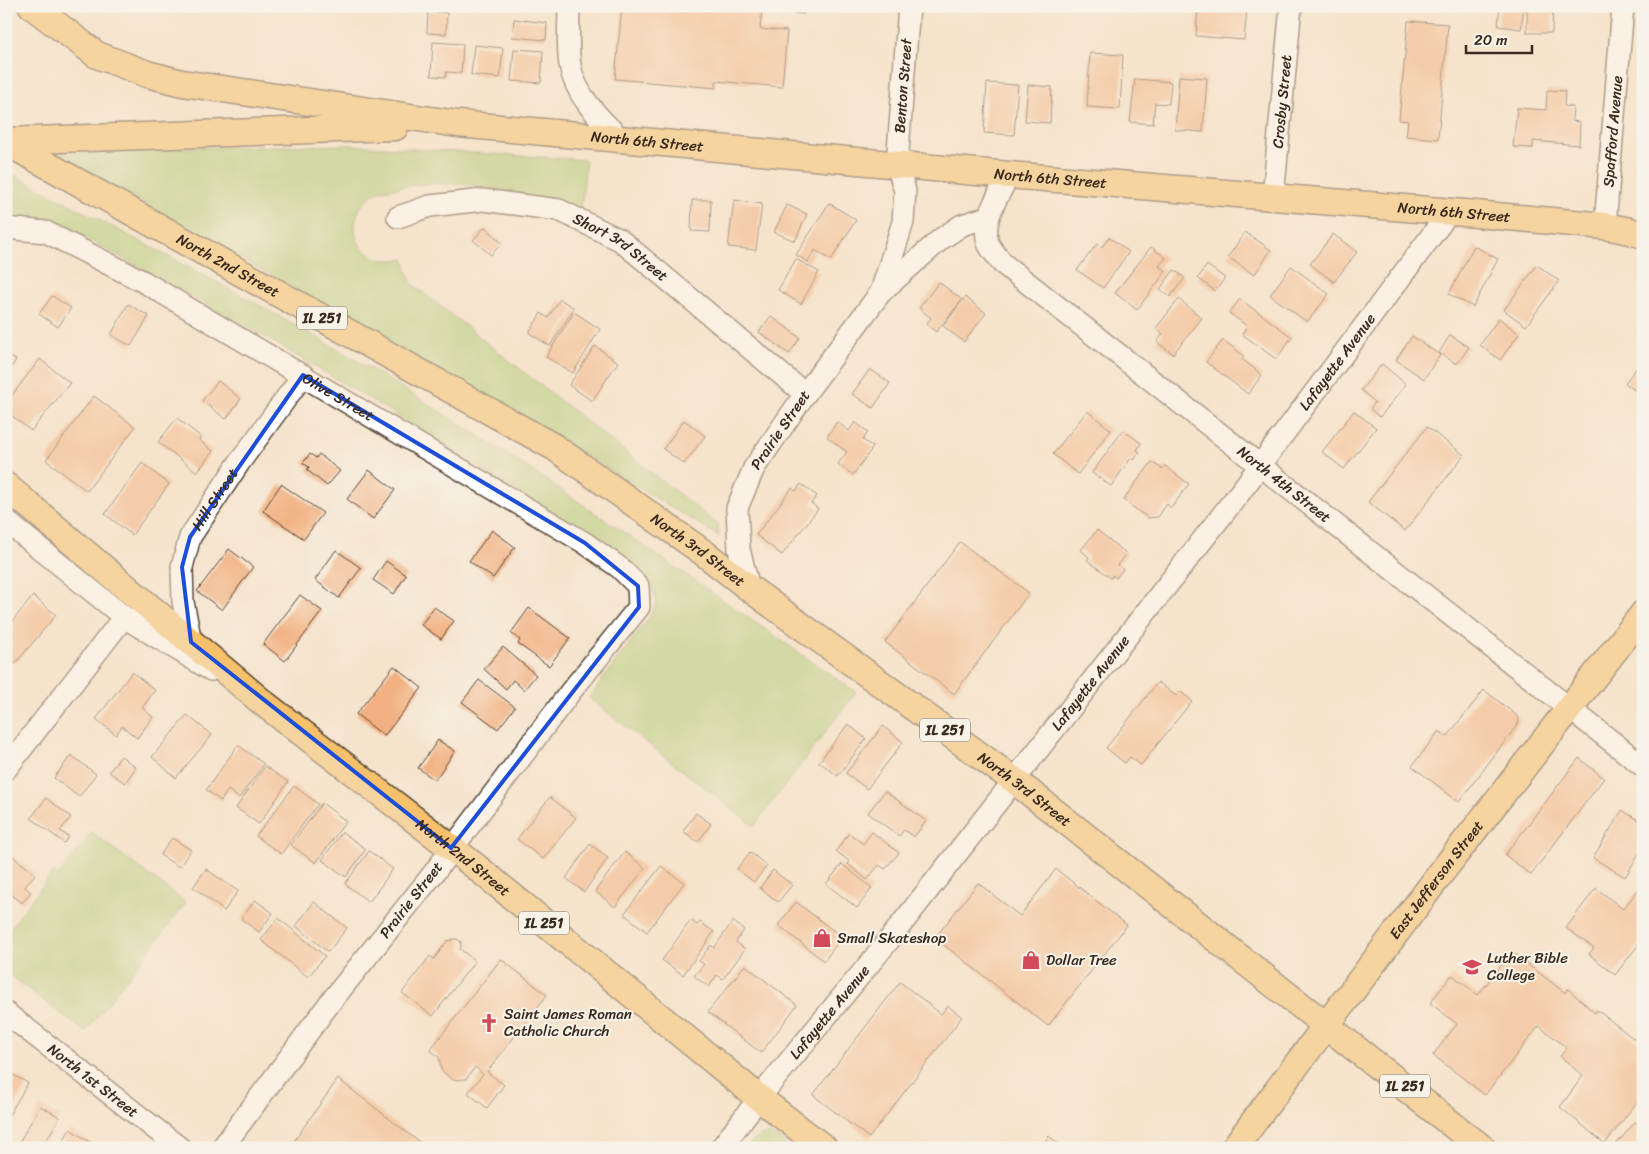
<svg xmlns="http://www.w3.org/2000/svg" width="1649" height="1154" viewBox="0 0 1649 1154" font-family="Sriracha,sans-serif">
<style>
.green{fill:#a8cb73;stroke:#727a48}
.building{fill:#f2b080}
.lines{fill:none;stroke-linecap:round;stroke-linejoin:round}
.minor-casing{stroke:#574638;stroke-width:24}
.major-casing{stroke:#574638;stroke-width:29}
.minor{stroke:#fff;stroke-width:21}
.major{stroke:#f6c16b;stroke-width:26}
.marked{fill:none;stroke:#1d4ed8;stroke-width:4;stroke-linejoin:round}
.labels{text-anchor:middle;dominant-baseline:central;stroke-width:4;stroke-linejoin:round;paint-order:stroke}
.shield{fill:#f7f3e8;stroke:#73665b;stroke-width:1}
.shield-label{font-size:14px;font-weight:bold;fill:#3b2a1e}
.street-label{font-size:15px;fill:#3b2a1e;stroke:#f7f3e8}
.poi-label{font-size:15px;fill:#3b2a1e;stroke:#f7f3e8;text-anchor:start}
</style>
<rect width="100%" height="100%" fill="#f7f3e8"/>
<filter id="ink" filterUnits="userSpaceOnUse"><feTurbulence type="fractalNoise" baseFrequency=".02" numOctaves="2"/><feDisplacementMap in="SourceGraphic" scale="10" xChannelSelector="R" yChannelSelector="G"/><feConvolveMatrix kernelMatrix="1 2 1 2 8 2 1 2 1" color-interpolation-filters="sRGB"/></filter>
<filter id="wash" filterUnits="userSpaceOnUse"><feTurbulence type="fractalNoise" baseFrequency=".0096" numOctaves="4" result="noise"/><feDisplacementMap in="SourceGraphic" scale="20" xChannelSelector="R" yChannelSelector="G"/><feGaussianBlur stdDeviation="1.12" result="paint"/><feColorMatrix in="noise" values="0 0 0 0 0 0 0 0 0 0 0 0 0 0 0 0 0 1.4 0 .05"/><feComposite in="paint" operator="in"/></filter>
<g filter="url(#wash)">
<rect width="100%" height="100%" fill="#f5e3cc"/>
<path class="green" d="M352,145l234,15 -5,51c-61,-18 -115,-35 -180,-24 -8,2 -19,2 -26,6 -24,14 -29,51 -1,64 9,5 20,3 30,2l7,24 307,242 1,11 -176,-106 -486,-276 115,-6z
M6,171c140,74 283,146 417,230 148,92 290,193 433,291l-102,134 -165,-128 61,-82 7,-15 -6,-15 -11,-15 -222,-143 -149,-89 -172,-95 -36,-18 -30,-7 -25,-3z
M92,832l94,71 -101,129 -79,-60v-38l47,-62 5,4z
M769,1134l9,4 13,10h-45l13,-12z"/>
<g id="blocks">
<path class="building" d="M622,6h120l20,2 -2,21 27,2 -5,56 -66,-6v7l-101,-9z
M780,6h25l-1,8 -24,-2z
M1198,6l49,3 -3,31 -48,-4z
M1500,6h24l-3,23 -23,-3z
M1527,6h26l-1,27h-25z
M428,11l19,2 -1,21 -19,-1z
M514,19l33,4 -1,17 -34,-3z
M1408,21l40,3 -10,115 -32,-3 2,-15 -9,-1z
M433,42l30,2 -2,29 -15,-1v5l-15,-1z
M474,45l29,3 -3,30 -29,-3z
M514,49l29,2 -2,32 -30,-2z
M1090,53l33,2 -3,54 -33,-2z
M1179,76l28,2 -4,54 -28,-2z
M1135,79l36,3 -2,22 -14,-1 -2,21 -23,-2z
M987,83l31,2 -4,50 -30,-2z
M1028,85l24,2 -2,36 -25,-2z
M1547,90l18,1 -1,15 9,1 -1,14 8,1 -1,23 -46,-4v7l-20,-1 4,-39 29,2z
M692,200h19l-1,32 -19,-1z
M734,200l28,4 -6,46 -28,-3z
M829,203l27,17 -25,40 -16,-10 -7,12 -12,-7z
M787,205l20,9 -12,27 -21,-9z
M485,227l17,16 -11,12 -18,-15z
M1245,232l26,18 -17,25 -26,-18z
M1333,234l24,18 -23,30 -24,-18z
M1109,237l20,15 -26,36 -26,-18 20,-26 5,3z
M1474,246l24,13 -25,48 -24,-13z
M1151,247l15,11 -7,8 7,5 -29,39 -22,-17z
M796,259l23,13 -18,32 -23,-14z
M1207,265l18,13 -10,13 -17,-13z
M1537,265l22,16 -33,45 -22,-16z
M1291,266l38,28 -22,28 -37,-27z
M1174,270l11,8 -15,19 -10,-8z
M939,282l23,18 -26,32 -10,-8 5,-6 -12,-10z
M52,296l19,12 -13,19 -19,-13z
M965,297l21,16 -22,29 -21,-16z
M560,299l14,9 -24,38 -21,-13 12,-20 7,5z
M1179,299l23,19 -29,36 -16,-12 6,-8 -7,-6z
M1240,299l52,38 -16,22 -34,-25 5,-8 -18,-13z
M128,304l21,12 -18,30 -20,-11z
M574,312l26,17 -27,44 -27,-16z
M771,316l29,22 -11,16 -30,-22z
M1499,318l20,16 -19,26 -20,-15z
M1450,335l19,12 -12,17 -18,-11z
M1412,336l28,19 -16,24 -28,-19z
M1223,340l21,16 -2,3 20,16 -14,19 -42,-32z
M595,346l23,16 -26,39 -23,-16z
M6,354l10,6 -10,15z
M40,359l30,24 -39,48 -25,-20v-8z
M1643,359v37l-18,-13z
M1382,364l24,20 -26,33 -10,-8 5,-7 -14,-12z
M870,369l20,14 -17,25 -21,-14z
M218,381l23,18 -15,20 -24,-18z
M94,396l41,31 -48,64 -41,-31z
M1087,411l24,19 -33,44 -25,-20z
M1354,411l22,17 -32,41 -22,-17z
M177,418l24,19 -2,3 14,11 -16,21 -39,-30z
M684,420l21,16 -21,28 -21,-15z
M837,422l12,9 6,-9 13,10 -5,8 10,7 -20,28 -15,-11 9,-12 -20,-15z
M1427,427l37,28 -59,76 -37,-29z
M1123,430l18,13 -4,7 3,2 -6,8 -3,-2 -20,28 -19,-13z
M310,454l6,4 3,-4 21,17 -13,15 -20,-16 2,-3 -6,-4z
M1152,462l10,7 3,-3 24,18 -18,24 -4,-4 -9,13 -10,1 -25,-18z
M142,463l27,21 -37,51 -27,-21z
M369,470l26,20 -22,29 -26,-20z
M281,484l42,29 -19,26 -41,-28z
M801,484l16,12 -6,7 7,6 -36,46 -26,-20 36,-47 4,3z
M492,530l23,17 -22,31 -24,-17z
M1097,530l30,24 -9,11 5,4 -7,9 -3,-3 -2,3 -24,-18 2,-3 -8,-7z
M960,542l69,51 -75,101 -69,-52z
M229,549l24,18 -31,43 -25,-19z
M336,550l25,18 -22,30 -24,-18z
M386,561l20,14 -12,19 -21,-14z
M300,595l22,16 -37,50 -22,-17z
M33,596l23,19 -41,49 -9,-8v-27z
M434,607l20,14 -13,18 -20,-14z
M529,608l41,30 -21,28 -31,-22 2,-4 -9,-7z
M503,647l33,28 -12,15 -11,-10 -7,9 -22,-20z
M394,666l28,22 -38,48 -28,-22z
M132,672l23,18 -13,18 11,9 -16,21 -15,-12 -6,9 -20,-16z
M479,680l36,27 -17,22 -36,-27z
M1158,682l18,14 4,-5 12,10 -51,64 -11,-8 -5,6 -19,-15z
M1484,690l32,25 3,4 -1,5 -59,78 -47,-36 27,-35 8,6z
M187,715l25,20 -36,43 -24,-21z
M848,724l18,15 -28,37 -19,-14z
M883,726l20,16 -36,47 -21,-16z
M438,740l17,11 -20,29 -17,-12z
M238,745l26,19 -25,34 -11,-8 -7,11 -15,-11z
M71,755l25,19 -17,23 -25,-19z
M121,756l15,11 -11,16 -16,-11z
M1579,758l25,20 -73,97 -26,-20z
M265,766l23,16 -29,42 -23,-16z
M294,786l24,18 -37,50 -25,-18z
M885,791l41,30 -12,16 -10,-7 -5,6 -31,-23z
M550,797l26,21 -33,41 -26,-20z
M46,798l25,19 -11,14 9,6 -5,6 -33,-25z
M322,803l24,18 -30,42 -25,-18z
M1622,810l21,13v24l-18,30 -32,-19z
M696,813l15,11 -13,18 -15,-11z
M342,832l24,17 -20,28 -24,-17z
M872,832l27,21 -14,16 -6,-4 -12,15 -19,-16 2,-2 -14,-11 13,-18 14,11z
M172,838l19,12 -12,17 -19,-12z
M590,844l18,14 -24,34 -18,-14z
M6,851l29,23 -10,13 6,5 -9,11 -16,-13z
M369,851l24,18 -24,33 -24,-18z
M625,852l20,16 -30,39 -20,-16z
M750,852l17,14 -13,16 -17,-13z
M842,864l30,24 -15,20 -31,-24z
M661,866l23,17 -37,49 -23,-18z
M206,869l32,22 -14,20 -31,-24z
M1056,869l71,56 -79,101 -113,-88 43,-55 42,33z
M773,870l19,15 -14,17 -18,-14z
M1643,884v55l-28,36 -26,-21 5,-6 -28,-20 30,-40 27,21z
M255,900l18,13 -14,19 -18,-13z
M314,902l33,26 -19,24 -32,-26z
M796,902l46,35 -18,24 -46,-36z
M278,918l47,38 -17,21 -47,-37z
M691,920l6,5 3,-3 14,10 -31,43 -21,-15z
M733,921l11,9 -8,12 9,7 -22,30 -6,-4 -8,12 -15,-11 10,-12 -5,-3 12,-16 3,3z
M452,939h5l4,3v4l-1,3 15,12 -42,55 -31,-23 28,-37 4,3 14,-19 3,1z
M1512,952l53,41 3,-4 27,24 2,-3 46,36v48l-38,50 -45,-37 23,-31 -23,-20 7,-8 -28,-22 -54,69 -52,-40 24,-31 -27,-21 22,-28 26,20z
M501,959l46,36 -60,77 17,13 -17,23 -19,-15 15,-19 -8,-7 -9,12 -13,1 -12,-10 -2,-13 -9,-7z
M745,965l52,40 -36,48 -53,-41z
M900,982l41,32 7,-8 14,11 -93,121 -56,-43z
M6,1071l22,12 -22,37z
M338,1079l89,69h-138z
M40,1106l20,11 -18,31h-26z
M1635,1122l8,6v20h-30z
M70,1129l23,15 -2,4h-32z
M1049,1136l15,12h-24z"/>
</g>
</g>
<g filter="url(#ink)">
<use href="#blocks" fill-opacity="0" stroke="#574638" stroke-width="1"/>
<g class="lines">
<g class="minor-casing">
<g id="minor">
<path d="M569,6c0,19 -2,40 1,59 5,31 31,55 52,75"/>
<path id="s1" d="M1009,175c-10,20 -28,45 -21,68 3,7 10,14 14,20l641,503"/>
<path id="s2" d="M1273,197l18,-191"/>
<path id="s3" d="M398,217l32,-11 53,-6 76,10 61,30 185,154"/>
<path id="s4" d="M1605,226l18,-220"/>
<path id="s5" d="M6,228l40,4 98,50 441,261 35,25 18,18 1,21 -68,84 -138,183 -104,130 -107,144"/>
<path id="s6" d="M881,292l22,-70 2,-31 -8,-26 12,-159"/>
<path d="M6,521l118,96 87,53"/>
<path id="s7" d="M749,588l-10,-39 -2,-41 17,-40 51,-74 76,-102 60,-53 21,-14 26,-8"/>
<path id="s8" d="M191,642l-8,-40 -1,-35 8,-30 49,-74 64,-88"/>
<path d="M6,769l118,-152"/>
<path id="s9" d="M6,1013l174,135"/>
<path id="s10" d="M721,1148l38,-50 130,-158 352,-449 209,-280"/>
</g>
</g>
<g class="major-casing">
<g id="major">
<path id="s11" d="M32,6l65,49 50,19 35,9 276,41 551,51 456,38 140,13 25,5 13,4"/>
<path d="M6,141l389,-14"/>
<path id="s12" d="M6,142l548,305 150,106 45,35 266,193 467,367"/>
<path id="s13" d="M6,486l256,216 213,164 284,232 65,50"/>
<path id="s14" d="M1234,1148l213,-283 196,-251"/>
</g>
</g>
<use href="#minor" class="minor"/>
<use href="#major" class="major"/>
</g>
</g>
<path d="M0 0H1649V1154H0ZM303,375l282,168 53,43 1,21 -188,241 -260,-206 -9,-75 8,-30z" fill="#f5e3cc" fill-opacity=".55" fill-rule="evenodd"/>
<path class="marked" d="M303,375l282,168 53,43 1,21 -188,241 -260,-206 -9,-75 8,-30z"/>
<defs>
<g id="shop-bare" transform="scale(1.5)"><path d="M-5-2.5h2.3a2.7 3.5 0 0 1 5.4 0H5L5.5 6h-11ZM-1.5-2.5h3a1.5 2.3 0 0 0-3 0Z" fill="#d1495b" stroke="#f7f3e8" stroke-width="2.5" paint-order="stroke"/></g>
<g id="school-bare" transform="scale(1.5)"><path d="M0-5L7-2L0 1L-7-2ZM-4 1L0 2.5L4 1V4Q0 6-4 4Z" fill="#d1495b" stroke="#f7f3e8" stroke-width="2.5" paint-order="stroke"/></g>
<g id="church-bare" transform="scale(1.5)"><path d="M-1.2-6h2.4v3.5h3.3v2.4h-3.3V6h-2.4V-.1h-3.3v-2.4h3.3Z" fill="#d1495b" stroke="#f7f3e8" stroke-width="2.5" paint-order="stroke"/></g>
</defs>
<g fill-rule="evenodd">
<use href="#shop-bare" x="822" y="938"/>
<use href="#shop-bare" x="1031" y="960"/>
<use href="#school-bare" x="1472" y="967"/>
<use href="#church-bare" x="489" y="1023"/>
</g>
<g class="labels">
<g class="shield">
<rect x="297" y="306.5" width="50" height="23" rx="4"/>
<rect x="920" y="718.5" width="50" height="23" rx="4"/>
<rect x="519" y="911.5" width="50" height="23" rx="4"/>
<rect x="1380" y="1074.5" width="50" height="23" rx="4"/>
</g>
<g class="shield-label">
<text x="322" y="318">IL 251</text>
<text x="945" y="730">IL 251</text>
<text x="544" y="923">IL 251</text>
<text x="1405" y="1086">IL 251</text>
</g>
<g class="street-label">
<text stroke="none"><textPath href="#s6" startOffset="211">Benton Street</textPath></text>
<text stroke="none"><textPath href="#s2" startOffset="96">Crosby Street</textPath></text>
<text stroke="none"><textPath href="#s4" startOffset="95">Spafford Avenue</textPath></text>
<text stroke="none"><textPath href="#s11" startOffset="640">North 6th Street</textPath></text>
<text stroke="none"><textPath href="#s11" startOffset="1045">North 6th Street</textPath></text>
<text stroke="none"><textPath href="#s11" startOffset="1450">North 6th Street</textPath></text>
<text stroke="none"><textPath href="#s3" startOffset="236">Short 3rd Street</textPath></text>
<text stroke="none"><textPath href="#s12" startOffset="254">North 2nd Street</textPath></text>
<text stroke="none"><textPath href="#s10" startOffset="999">Lafayette Avenue</textPath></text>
<text stroke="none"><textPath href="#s5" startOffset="376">Olive Street</textPath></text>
<text stroke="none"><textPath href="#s7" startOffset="171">Prairie Street</textPath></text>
<text stroke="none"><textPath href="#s1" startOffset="456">North 4th Street</textPath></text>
<text stroke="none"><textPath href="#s8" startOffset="152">Hill Street</textPath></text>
<text stroke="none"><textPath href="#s12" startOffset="804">North 3rd Street</textPath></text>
<text stroke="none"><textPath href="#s10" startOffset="594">Lafayette Avenue</textPath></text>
<text stroke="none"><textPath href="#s12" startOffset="1209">North 3rd Street</textPath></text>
<text stroke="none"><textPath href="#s13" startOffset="589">North 2nd Street</textPath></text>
<text stroke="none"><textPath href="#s14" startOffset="336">East Jefferson Street</textPath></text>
<text transform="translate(411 900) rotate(-52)">Prairie Street</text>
<text stroke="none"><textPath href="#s10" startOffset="174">Lafayette Avenue</textPath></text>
<text stroke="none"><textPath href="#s9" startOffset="110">North 1st Street</textPath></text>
</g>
<g class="poi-label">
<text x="837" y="938">Small Skateshop</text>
<text x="1487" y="958">Luther Bible<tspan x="1487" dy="17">College</tspan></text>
<text x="1046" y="960">Dollar Tree</text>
<text x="504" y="1014">Saint James Roman<tspan x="504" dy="17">Catholic Church</tspan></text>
</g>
</g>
<rect width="1649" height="1154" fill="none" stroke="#f7f3e8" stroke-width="25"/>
<path d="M1466 45v8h66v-8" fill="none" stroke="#3b2a1e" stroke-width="2.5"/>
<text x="1474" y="45" font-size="15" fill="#3b2a1e" stroke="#f7f3e8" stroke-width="4" paint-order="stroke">20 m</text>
</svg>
